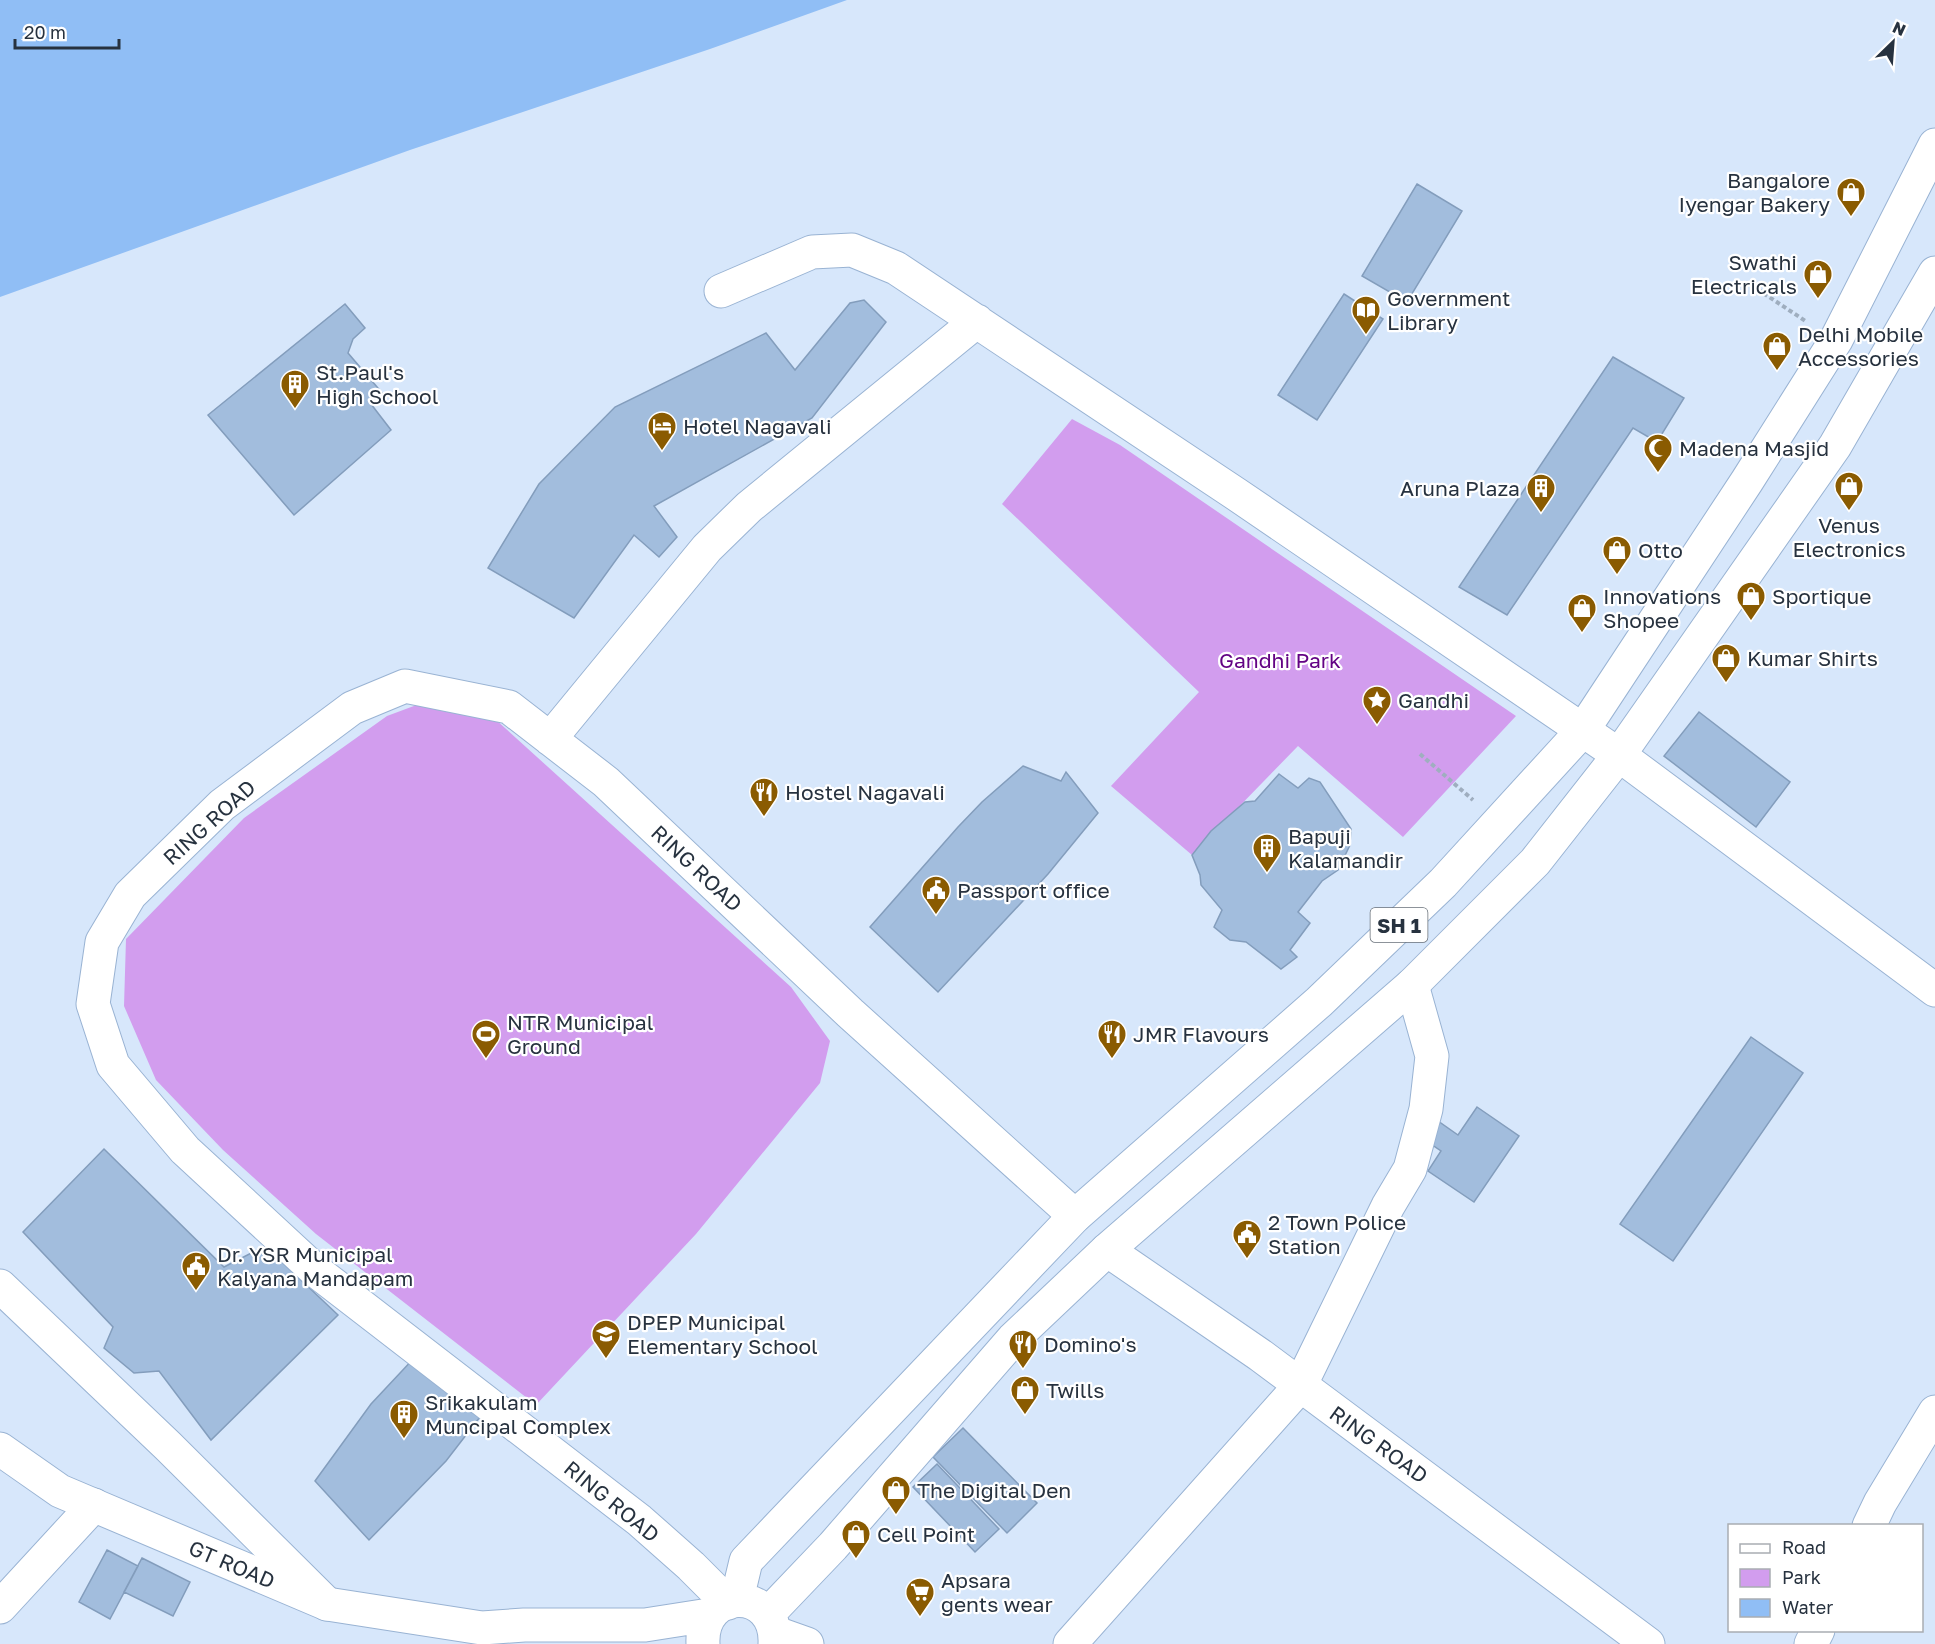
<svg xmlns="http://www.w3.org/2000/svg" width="1935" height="1644" viewBox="0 0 1935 1644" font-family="'Golos Text',sans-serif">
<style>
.green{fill:#d29dee}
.water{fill:#90bef5}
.building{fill:#a2bddd;stroke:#839dbc;stroke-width:1.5}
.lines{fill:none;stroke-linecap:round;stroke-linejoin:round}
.minor-casing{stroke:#99b3d3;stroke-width:35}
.major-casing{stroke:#99b3d3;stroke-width:35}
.path{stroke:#9faebf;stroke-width:4;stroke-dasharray:4.5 3;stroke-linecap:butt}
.minor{stroke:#fff;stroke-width:33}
.major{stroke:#fff;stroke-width:33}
.labels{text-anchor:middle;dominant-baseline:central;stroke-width:4.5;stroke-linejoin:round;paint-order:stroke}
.shield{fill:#fff;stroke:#687079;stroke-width:1.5}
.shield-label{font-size:20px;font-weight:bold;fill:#27323f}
.poi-label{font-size:21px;fill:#27323f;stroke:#fff;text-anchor:start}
.park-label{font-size:21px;fill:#630384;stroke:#fff}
.street-label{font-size:21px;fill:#27323f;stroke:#fff}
</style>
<rect width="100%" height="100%" fill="#d7e7fb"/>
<path class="green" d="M1072,419l48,26 396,271 -113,121 -105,-91 -106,109 -81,-69 88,-94 -197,-188z
M430,700l65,19 296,268 39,54 -10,42 -124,151 -160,171 -220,-171 -93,-84 -67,-70 -32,-74 2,-67 118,-121 143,-102z"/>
<path class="water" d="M0,0h847l-137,49 -300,101 -410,147z"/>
<path class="building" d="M1417,184l45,27 -55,91 -45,-26z
M1344,294l39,25 -66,101 -39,-25z
M864,300l22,22 -74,96 -158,88 23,31 -18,20 -25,-22 -60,83 -86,-50 51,-84 76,-77 151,-74 29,37 55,-67z
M345,304l20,24 -12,11 -5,14 35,41 -12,10 20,26 -97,85 -86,-100z
M1613,357l71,41 -27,44 -24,-14 -126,187 -48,-28z
M1699,712l91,70 -34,45 -92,-71z
M1023,766l38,15 5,-9 32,41 -50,61 -110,118 -68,-65 88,-100 24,-25z
M1279,774l19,14 11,-10 11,4 31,47 -1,16 -12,25 -16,11 -24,31 12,11 -20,27 7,7 -16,12 -35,-27 -16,-2 -16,-13 8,-17 -21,-25 -1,-10 -8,-20 19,-24 34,-29 10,-1z
M1751,1037l52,36 -130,188 -53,-37z
M1477,1107l42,29 -45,66 -46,-31 13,-20 -16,-11 13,-19 20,14z
M104,1149l120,118 41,-21 73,69 -127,125 -52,-69 -25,2 -30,-25 9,-21 -90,-95z
M415,1357l65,60 -34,44 -77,79 -54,-59 56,-77z
M963,1428l74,75 -30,30 -74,-76z
M937,1464l62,65 -24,23 -62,-65z
M107,1550l31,16 -28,53 -31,-17z
M142,1558l48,24 -17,34 -49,-24z"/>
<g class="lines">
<g class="minor-casing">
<path id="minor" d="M721,291l91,-39 40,-2 44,18 340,226 383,261 316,235
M550,739l157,-191 42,-41 228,-186
M1107,1250l153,105 388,289
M0,1286l168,160 159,158
M1869,1526l11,-23 55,-91
M728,1603l-37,-37 -52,-46 -323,-249 -131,-121 -72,-85 -20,-61 9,-62 28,-47 92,-90 130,-97 53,-22 104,21 97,75 244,231 225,203
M0,1607l94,-102
M1070,1644l230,-258 88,-180 22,-37 16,-60 6,-53 -20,-71
M1811,1644l7,-14"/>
</g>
<g class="major-casing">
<path id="major" d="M0,1449l60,42 267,113 155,24 42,-3h121l64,-10
M737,1599l9,-38 329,-345 244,-214 124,-119 140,-153 164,-249 89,-141 99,-195
M768,1614l65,-68 180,-207 94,-89 305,-265 123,-123 84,-107 216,-309 100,-173
M776,1633l31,11
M703,1644c-3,-58 75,-58 72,0"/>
</g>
<path class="path" d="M1751,285l56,37
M1420,754l53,46"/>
<use href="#minor" class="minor"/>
<use href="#major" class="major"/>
</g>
<defs>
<g id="shop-pin" transform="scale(1.5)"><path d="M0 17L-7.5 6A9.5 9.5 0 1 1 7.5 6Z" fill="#8a5b01" stroke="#fff"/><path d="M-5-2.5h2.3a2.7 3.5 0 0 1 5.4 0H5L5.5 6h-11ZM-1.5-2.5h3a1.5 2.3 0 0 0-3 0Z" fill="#fff"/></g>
<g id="library-pin" transform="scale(1.5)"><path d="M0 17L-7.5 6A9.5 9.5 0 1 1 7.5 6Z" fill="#8a5b01" stroke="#fff"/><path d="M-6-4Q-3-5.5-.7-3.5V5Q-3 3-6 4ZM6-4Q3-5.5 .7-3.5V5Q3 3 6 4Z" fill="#fff"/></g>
<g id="building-pin" transform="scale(1.5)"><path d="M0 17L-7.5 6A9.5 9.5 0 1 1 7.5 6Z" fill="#8a5b01" stroke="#fff"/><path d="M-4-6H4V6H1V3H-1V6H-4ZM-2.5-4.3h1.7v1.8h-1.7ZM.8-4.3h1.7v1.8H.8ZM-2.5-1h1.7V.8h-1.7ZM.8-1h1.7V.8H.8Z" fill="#fff"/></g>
<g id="hotel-pin" transform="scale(1.5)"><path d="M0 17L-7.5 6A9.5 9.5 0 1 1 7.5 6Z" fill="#8a5b01" stroke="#fff"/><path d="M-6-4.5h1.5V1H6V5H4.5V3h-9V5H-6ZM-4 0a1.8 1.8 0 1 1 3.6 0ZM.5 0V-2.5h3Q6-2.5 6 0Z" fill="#fff"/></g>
<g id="mosque-pin" transform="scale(1.5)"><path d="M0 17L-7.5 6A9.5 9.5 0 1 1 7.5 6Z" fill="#8a5b01" stroke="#fff"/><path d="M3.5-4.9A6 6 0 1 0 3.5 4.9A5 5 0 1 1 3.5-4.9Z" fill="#fff"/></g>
<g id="sight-pin" transform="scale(1.5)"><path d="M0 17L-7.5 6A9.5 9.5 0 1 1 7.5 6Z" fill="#8a5b01" stroke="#fff"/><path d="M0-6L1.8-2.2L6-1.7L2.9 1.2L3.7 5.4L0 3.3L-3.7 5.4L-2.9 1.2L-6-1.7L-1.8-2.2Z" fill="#fff"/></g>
<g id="restaurant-pin" transform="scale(1.5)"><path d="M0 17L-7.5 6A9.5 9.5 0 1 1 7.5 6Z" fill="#8a5b01" stroke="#fff"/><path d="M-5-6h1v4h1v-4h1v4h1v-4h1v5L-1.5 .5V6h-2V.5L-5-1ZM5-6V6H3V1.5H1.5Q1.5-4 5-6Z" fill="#fff"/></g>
<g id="civic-pin" transform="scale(1.5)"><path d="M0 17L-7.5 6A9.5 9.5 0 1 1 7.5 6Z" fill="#8a5b01" stroke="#fff"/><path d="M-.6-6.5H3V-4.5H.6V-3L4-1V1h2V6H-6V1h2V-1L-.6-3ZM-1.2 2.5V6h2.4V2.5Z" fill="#fff"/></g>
<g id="stadium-pin" transform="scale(1.5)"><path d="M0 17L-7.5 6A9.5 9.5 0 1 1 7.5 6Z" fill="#8a5b01" stroke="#fff"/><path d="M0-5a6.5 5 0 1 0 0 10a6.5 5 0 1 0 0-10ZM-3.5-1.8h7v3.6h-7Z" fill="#fff"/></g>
<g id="school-pin" transform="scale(1.5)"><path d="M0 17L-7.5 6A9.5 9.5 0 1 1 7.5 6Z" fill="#8a5b01" stroke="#fff"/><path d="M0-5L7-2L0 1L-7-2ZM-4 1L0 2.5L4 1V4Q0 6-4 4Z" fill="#fff"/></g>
<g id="supermarket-pin" transform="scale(1.5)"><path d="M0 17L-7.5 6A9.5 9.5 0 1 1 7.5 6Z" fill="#8a5b01" stroke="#fff"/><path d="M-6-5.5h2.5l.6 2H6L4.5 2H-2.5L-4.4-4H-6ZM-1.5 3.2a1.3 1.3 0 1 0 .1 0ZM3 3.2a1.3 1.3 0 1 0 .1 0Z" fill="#fff"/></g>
</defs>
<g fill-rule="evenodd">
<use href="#shop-pin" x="1851" y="192"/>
<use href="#shop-pin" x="1818" y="274"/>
<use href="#library-pin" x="1366" y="310"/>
<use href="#shop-pin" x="1777" y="346"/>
<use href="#building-pin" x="295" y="384"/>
<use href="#hotel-pin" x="662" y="426"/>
<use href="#mosque-pin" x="1658" y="448"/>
<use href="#shop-pin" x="1849" y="486"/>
<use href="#building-pin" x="1541" y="488"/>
<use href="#shop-pin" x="1617" y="550"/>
<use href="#shop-pin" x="1751" y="596"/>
<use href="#shop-pin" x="1582" y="608"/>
<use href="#shop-pin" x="1726" y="658"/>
<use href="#sight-pin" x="1377" y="700"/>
<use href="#restaurant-pin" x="764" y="792"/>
<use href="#building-pin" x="1267" y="848"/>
<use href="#civic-pin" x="936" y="890"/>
<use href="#stadium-pin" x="486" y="1034"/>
<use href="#restaurant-pin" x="1112" y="1034"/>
<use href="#civic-pin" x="1247" y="1234"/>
<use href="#civic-pin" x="196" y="1266"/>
<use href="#school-pin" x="606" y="1334"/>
<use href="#restaurant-pin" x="1023" y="1344"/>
<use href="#shop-pin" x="1025" y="1390"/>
<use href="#building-pin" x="404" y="1414"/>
<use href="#shop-pin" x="896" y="1490"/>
<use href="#shop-pin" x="856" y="1534"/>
<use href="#supermarket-pin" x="920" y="1592"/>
</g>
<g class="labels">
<rect class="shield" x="1370.5" y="908" width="57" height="34" rx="4.5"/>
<g class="shield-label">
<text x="1399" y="925">SH 1</text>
</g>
<g class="poi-label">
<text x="1830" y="180" text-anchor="end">Bangalore<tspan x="1830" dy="24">Iyengar Bakery</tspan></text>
<text x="1797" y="262" text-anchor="end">Swathi<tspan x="1797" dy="24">Electricals</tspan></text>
<text x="1387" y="298">Government<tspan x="1387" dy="24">Library</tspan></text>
<text x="1798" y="334">Delhi Mobile<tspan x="1798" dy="24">Accessories</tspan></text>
<text x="316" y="372">St.Paul's<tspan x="316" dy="24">High School</tspan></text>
<text x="683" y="426">Hotel Nagavali</text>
<text x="1679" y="448">Madena Masjid</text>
<text x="1520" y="488" text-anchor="end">Aruna Plaza</text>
<text x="1849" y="525" text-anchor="middle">Venus<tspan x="1849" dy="24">Electronics</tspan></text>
<text x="1638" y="550">Otto</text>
<text x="1603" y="596">Innovations<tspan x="1603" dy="24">Shopee</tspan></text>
<text x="1772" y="596">Sportique</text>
<text x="1747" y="658">Kumar Shirts</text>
<text x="1398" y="700">Gandhi</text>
<text x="785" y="792">Hostel Nagavali</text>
<text x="1288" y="836">Bapuji<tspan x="1288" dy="24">Kalamandir</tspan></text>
<text x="957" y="890">Passport office</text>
<text x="507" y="1022">NTR Municipal<tspan x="507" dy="24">Ground</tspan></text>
<text x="1133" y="1034">JMR Flavours</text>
<text x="1268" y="1222">2 Town Police<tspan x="1268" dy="24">Station</tspan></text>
<text x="217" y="1254">Dr. YSR Municipal<tspan x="217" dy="24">Kalyana Mandapam</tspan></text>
<text x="627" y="1322">DPEP Municipal<tspan x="627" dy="24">Elementary School</tspan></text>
<text x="1044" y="1344">Domino's</text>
<text x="1046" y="1390">Twills</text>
<text x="425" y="1402">Srikakulam<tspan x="425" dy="24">Muncipal Complex</tspan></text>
<text x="917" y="1490">The Digital Den</text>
<text x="877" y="1534">Cell Point</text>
<text x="941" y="1580">Apsara<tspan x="941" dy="24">gents wear</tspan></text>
</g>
<g class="park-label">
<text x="1280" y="660">Gandhi Park</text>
</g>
<g class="street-label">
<text transform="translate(209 822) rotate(-42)">RING ROAD</text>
<text transform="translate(697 868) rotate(43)">RING ROAD</text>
<text transform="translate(1379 1444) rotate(36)">RING ROAD</text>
<text transform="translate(612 1501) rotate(39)">RING ROAD</text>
<text transform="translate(232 1564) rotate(23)">GT ROAD</text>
</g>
</g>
<rect x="1728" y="1524" width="195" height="108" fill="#ffffff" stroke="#a9adb2" stroke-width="1.5"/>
<rect x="1740" y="1544" width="30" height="9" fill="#ffffff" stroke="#a9adb2" stroke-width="1.5"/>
<text x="1782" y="1554" font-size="18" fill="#27323f">Road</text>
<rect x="1740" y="1569" width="30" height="18" fill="#d29dee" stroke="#a9adb2" stroke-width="1.5"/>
<text x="1782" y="1584" font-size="18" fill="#27323f">Park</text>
<rect x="1740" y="1599" width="30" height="18" fill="#90bef5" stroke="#a9adb2" stroke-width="1.5"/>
<text x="1782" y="1614" font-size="18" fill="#27323f">Water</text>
<g transform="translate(1893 42) rotate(25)" stroke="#ffffff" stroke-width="4.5" paint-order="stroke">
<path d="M0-4.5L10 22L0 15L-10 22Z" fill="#27323f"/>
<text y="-9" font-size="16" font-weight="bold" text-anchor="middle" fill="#27323f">N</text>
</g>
<path d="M15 39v9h104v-9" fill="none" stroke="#27323f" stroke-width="3"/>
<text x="24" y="39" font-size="18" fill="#27323f" stroke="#ffffff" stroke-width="4.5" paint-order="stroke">20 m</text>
</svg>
